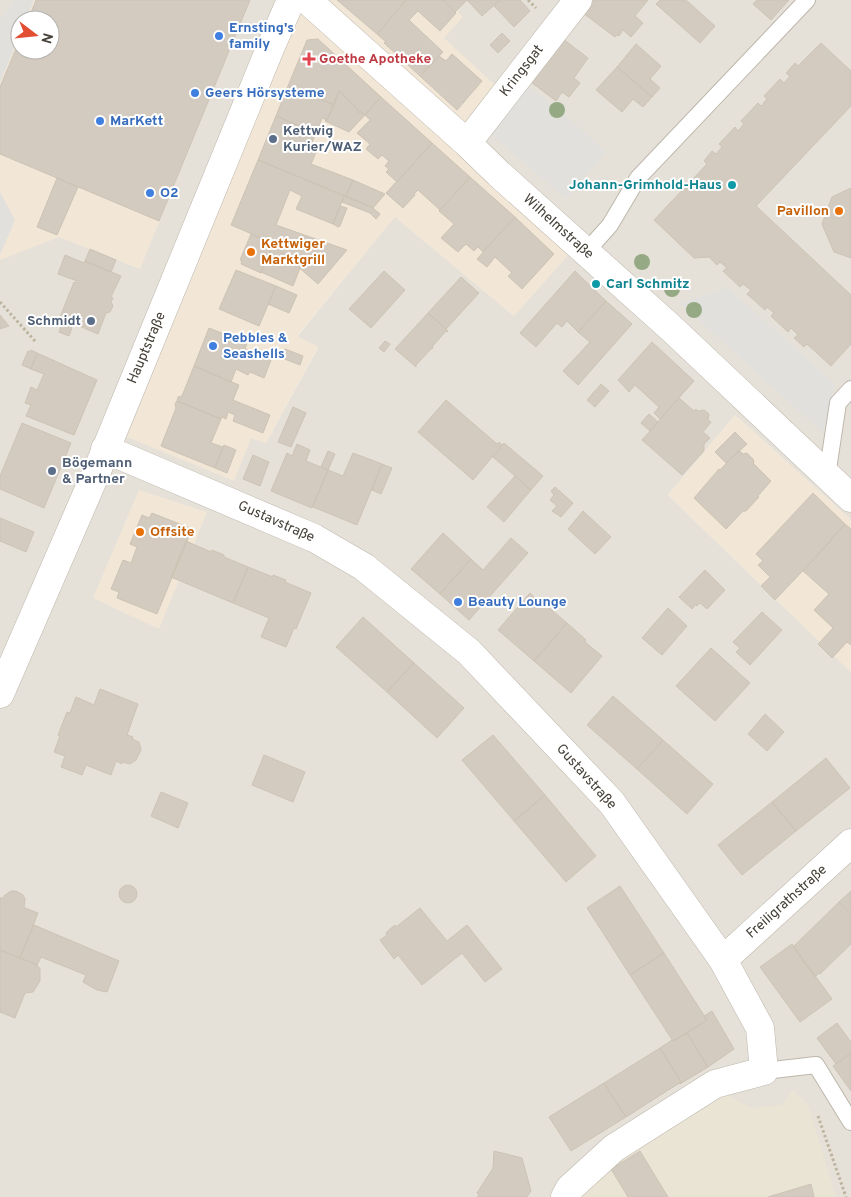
<svg xmlns="http://www.w3.org/2000/svg" width="851" height="1197" viewBox="0 0 851 1197" font-family="Overpass,sans-serif">
<style>
.residential{fill:#e6e1d8;fill-rule:evenodd}
.commercial{fill:#f2e7d7;fill-rule:evenodd}
.education{fill:#eae4d4}
.parking{fill:#e1e0dd}
.building{fill:#d3cbc0;stroke:#cdc3b4}
.lines{fill:none;stroke-linecap:round;stroke-linejoin:round}
.lane-casing{stroke:#bdb7ac;stroke-width:18}
.street-casing{stroke:#bdb7ac;stroke-width:29}
.path{stroke:#bdb39f;stroke-width:3;stroke-dasharray:2.5 2.5;stroke-linecap:butt}
.lane{stroke:#fff;stroke-width:16}
.street{stroke:#fff;stroke-width:28}
.tree{fill:#95aa84}
.shop-dot{fill:#3f7fe0;stroke:#fff;stroke-width:2}
.health-dot{fill:#e0444e;stroke:#fff;stroke-width:2}
.service-dot{fill:#5c6f8a;stroke:#fff;stroke-width:2}
.culture-dot{fill:#0f9aa8;stroke:#fff;stroke-width:2}
.food-dot{fill:#e8710a;stroke:#fff;stroke-width:2}
.labels{text-anchor:middle;dominant-baseline:central;stroke-width:4;stroke-linejoin:round;paint-order:stroke}
.shop-label{font-size:14px;font-weight:bold;fill:#366cbe;stroke:#fff;text-anchor:start}
.health-label{font-size:14px;font-weight:bold;fill:#be3a42;stroke:#fff;text-anchor:start}
.street-label{font-size:14px;fill:#454038;stroke:#fff}
.service-label{font-size:14px;font-weight:bold;fill:#4e5e75;stroke:#fff;text-anchor:start}
.culture-label{font-size:14px;font-weight:bold;fill:#0d838f;stroke:#fff;text-anchor:end}
.food-label{font-size:14px;font-weight:bold;fill:#c56008;stroke:#fff;text-anchor:start}
</style>
<rect width="100%" height="100%" fill="#f2f0e9"/>
<path class="residential" d="M0,0h325l119,38 3,-38h404v520l-116,-105 -67,80 183,177v525h-851zM300,13l214,303 -119,-100 -98,121 21,11 -52,95 -15,-6zM20,20h30v30h-30z"/>
<path class="commercial" d="M12,0h238l-110,269 -81,-32 -59,23v-241l14,-17zM20,20h30v30h-30z
M325,0h122l16,17 -19,21 52,48 -31,41z
M300,12l270,241 -56,63 -119,-99 -98,119 21,11 -52,96 -15,-5 -17,43 -107,-44z
M735,415l116,105v152l-183,-177z
M139,490l68,22 -48,117 -66,-31z"/>
<path class="education" d="M793,1090l15,15 28,92h-257l27,-29 118,-75 27,15 31,-3z"/>
<path class="parking" d="M12,0h22l-8,20h-6v15l-20,48v-64l14,-17z
M527,85l44,35 35,32 -40,47 -74,-64z
M0,192l15,28 -15,35z
M728,288l107,96 -12,49 -143,-130z"/>
<path class="building" d="M36,0h214l-91,221 -159,-67v-67l20,-48v11h30v-30h-22z
M337,0h69l-29,34z
M406,0h37l13,13 -16,18 -22,-20 -9,9 34,32 -23,24 -36,-33 2,-1 -9,-8z
M443,0h24l-12,12z
M467,0h33l-18,16z
M500,0h20l10,11 -16,16 -20,-21z
M594,0h54l-13,16 8,7 -12,14 -8,-7 -4,6 -2,-1 -2,2 -32,-24z
M660,0h26l29,26 -15,17 -44,-39z
M757,0h32l-18,20 -18,-16z
M502,33l8,8 -12,12 -8,-8z
M318,39l63,58 -16,18 -5,-4 -1,2 -3,-3 2,-1 -19,-18 -5,14 -46,-19 19,-46z
M563,39l25,19 -14,20 6,5 -11,14 -7,-5 -6,9 -25,-19z
M821,43l30,28v35l-95,100 95,89v49l-20,22 -24,-22 -3,3 -10,-9 4,-3 -7,-7 -3,4 -17,-16 3,-3 -7,-6 -2,3 -18,-16 4,-4 -8,-6 -3,3 -17,-16 4,-3 -7,-6 -3,3 -8,-8 -15,1 -40,-38 53,-56 -3,-3 8,-10 4,3 6,-7 -3,-3 16,-17 3,4 6,-7 -3,-3 17,-18 3,3 6,-7 -3,-3 16,-17 4,4 6,-7 -4,-3 9,-10 3,3z
M636,44l25,22 -11,13 10,9 -8,9 -35,-30z
M452,54l30,27 -25,29 -37,-34 19,-20 7,5z
M617,67l35,30 -9,10 -10,-8 -11,13 -26,-22z
M288,86l46,19 -7,15 -5,-2 -6,15 -40,-17z
M339,91l19,18 -2,1 3,3 1,-2 5,4 -16,17 -24,-11 1,-1h1z
M381,97l51,46 -35,39 -11,-10 3,-3 -4,-3 4,-5 -7,-6 -4,4 -12,-10 4,-5 -13,-11 13,-13 -5,-5z
M276,116l40,17 -6,14 7,3 -6,14 42,16 -7,16 -88,-36z
M432,143l38,34 -30,33 -22,-20 -4,4 1,1 -12,13 -17,-15 11,-12v1z
M258,160l86,36 -11,28 -37,-15 6,-13 -12,-6 -14,35 71,25 -29,34 -50,-43 -37,-16z
M470,177l45,40 -32,35 -5,-5 -4,4 -8,-7 -8,8 -17,-14 13,-14 -15,-13z
M57,178l21,9 -21,48 -20,-8z
M353,180l32,14 -12,14 -27,-12z
M851,188v70l-17,-6 -12,-28 10,-27z
M344,196l29,12 7,6 -4,5 -6,-6 -28,-11z
M340,206l7,2 -7,18 -2,1 -5,-3z
M515,217l39,37 -32,35 -14,-13 4,-3 -17,-16 -8,10 -10,-8z
M251,234l17,7 5,4 -12,28 -20,-9 1,-3 -2,-1z
M273,245l27,23 -7,18 -32,-14z
M90,249l26,11 -5,12 -26,-11z
M65,255l19,8 1,-2 36,15 -10,21 2,1 -2,4 2,4 -3,6 -4,1 -8,21 -21,-9 -6,2 1,1 -3,8 -10,-4 3,-8 -4,-2 16,-40 2,1 1,-2 -19,-7z
M236,270l40,16 -17,40 -40,-17z
M384,271l21,19 -34,38 -22,-19z
M575,271l31,30 -28,31 -11,-11 -5,6 -5,-4 -21,24 -16,-14z
M461,277l18,16 -33,36 -18,-16z
M276,286l21,9 -8,18 -21,-9z
M606,301l26,23 -54,61 -15,-14 27,-29 -12,-10z
M428,313l20,18 -1,1 -1,-1 -14,16 1,1 -2,1 -15,16v2l-21,-18z
M0,315l9,11 -9,3z
M209,328l38,15 -2,6 9,3 5,-3 14,6 -9,23 -14,-6 -2,3 -12,-6 -5,13 -37,-16z
M385,341l5,3 -6,8 -5,-4z
M652,342l42,39 -34,38 -6,-6 5,-6 -24,-22 -6,7 -11,-12z
M285,349l18,7 -3,9 -18,-7z
M31,350l6,3 -6,16 -9,-4 6,-14 2,1z
M37,353l60,27 -23,55 -48,-19 5,-11 -6,-2 6,-16 6,3 7,-16 -13,-5z
M194,366l45,19 -6,15 37,15 -7,18 -30,-12 2,-6 -7,-3 -2,7 -4,-2 -1,2 -44,-18 1,-4 4,-1z
M601,384l8,7 -14,16 -8,-7z
M679,398l15,13 2,-2 2,2 6,-1 5,4 -1,6 3,2 -8,10 7,6 -6,6v7l-22,24 -40,-35z
M446,400l51,44 2,-2 3,3 -29,35 -55,-48z
M177,401l44,18 -10,24 12,4 -8,21 -54,-22 15,-38 -1,-4z
M293,407l13,6 -15,34 -13,-5z
M649,414l9,8 -8,9 -9,-8z
M22,423l49,20 -27,65 -44,-19v-13z
M735,432l12,12 -21,19 -11,-11z
M504,443l39,33 -12,14 -38,-33 8,-9 -1,-1z
M297,444l13,6 -4,11 22,9 -16,38 -41,-17 16,-38 5,3z
M224,445l12,5 -9,23 -12,-5z
M739,450l4,4 4,-1 6,6 1,3 -1,1 18,18 -13,15 1,1 -13,14h-3l-17,18 -32,-31 25,-29 1,1z
M328,451l7,3 -7,16 -7,-3z
M353,453l29,11 -25,61 -44,-18 15,-37 15,6z
M253,455l16,7 -9,24 -17,-7z
M382,464l10,4 -11,26 -9,-4z
M515,476l16,14 -27,32 -17,-15z
M555,487l18,16 -12,14 -9,-6 5,-5 -7,-6 4,-5 -3,-4z
M813,493l32,31 -14,15 1,1 -57,60 -14,-14 9,-9 -12,-12 5,-4 -7,-7z
M583,511l28,26 -16,17 -27,-25z
M152,513l40,16 -35,85 -40,-16 2,-6 -8,-3 12,-29 8,3 6,-16 -7,-3 12,-29 7,3z
M0,518l34,14 -8,20 -26,-11z
M845,524l6,5v116l-4,-3 -15,16 -14,-14 15,-16 -19,-18 15,-16 -26,-23z
M443,533l28,26 -31,35 -29,-25z
M511,538l17,15 -59,67 -29,-26 31,-35 12,11z
M186,541l25,11 1,-2 12,5v2l24,10 -15,36 -62,-26z
M248,567l25,10v-2l13,5 -1,2 26,11 -15,36 -2,-1 -8,19 -25,-10 8,-19 -36,-15z
M705,570l20,20 -18,19 -7,-6 -3,3 -1,-2 -4,5 -13,-12z
M530,593l16,15 1,-2 20,17 -33,38 -36,-31z
M668,608l19,18 -25,29 -20,-17z
M762,612l20,18 -32,35 -14,-13 4,-4 -7,-6z
M363,617l51,46 -27,29 -51,-45z
M567,623l19,17 -1,2 17,14 -31,37 -37,-32z
M711,648l39,35 -35,38 -39,-35z
M414,663l50,45 -27,30 -50,-46z
M100,689l38,15 -11,31 6,2 -1,2 7,3 2,8 -5,10 -6,4 -8,-2v2l-6,-3 -5,14 -25,-10 -4,10 -21,-8 4,-11 -11,-4 6,-16 -2,-1 9,-23 3,1 6,-16 18,8z
M613,696l50,44 -26,29 -50,-44z
M765,714l19,18 -17,19 -19,-17z
M493,735l52,60 -31,26 -52,-61z
M663,740l50,44 -26,30 -50,-45z
M264,755l41,17 -12,30 -41,-17z
M826,758l24,30 -54,43 -24,-29z
M161,792l27,11 -10,25 -27,-12z
M545,795l51,61 -30,26 -52,-61z
M772,802l24,29 -54,44 -24,-30z
M119 894a9 9 0 1 1 18 0a9 9 0 1 1-18 0Z
M620,886l44,67 -34,22 -43,-67z
M11,891h5l7,4 2,4 -1,8 1,1 13,5 -18,45 -20,-8v-52h3l2,-3z
M851,891v23l-12,-12z
M839,902l12,12v30l-31,30 -1,-1 -4,4 -22,-30z
M420,908l27,33 20,-16 35,44 -17,13 -23,-29 -40,32 -24,-30 -4,4 -14,-19 7,-5 -1,-2 4,-4 5,-4 1,2z
M34,925l85,36 -12,31 -10,-2 -14,-8 3,-7 -45,-18 -4,8 -17,-7z
M792,944l40,55 -32,23 -40,-55z
M0,950l37,15 3,4v12l-7,11 -8,1 -10,25 -15,-6z
M664,953l43,67 -34,21 -43,-66z
M712,1011l22,38 -26,18 -21,-34 20,-13 -3,-4z
M837,1023l14,19v11l-15,11 -19,-26z
M687,1033l21,34 -28,17 -1,-1 2,-1 -21,-34 12,-8 1,1z
M660,1048l21,34 -55,35 -22,-34z
M851,1053v38l-18,-25z
M604,1083l22,34 -55,34 -22,-34z
M494,1151l28,7 9,33 -4,6h-50l2,-2 -2,-2 16,-25z
M640,1151l28,46h-40l-17,-28z
M811,1184l3,13h-46z"/>
<g class="lines">
<g class="lane-casing">
<path id="lane" d="M586,252l24,-27 28,-47 169,-178
M827,476l11,-73 13,-14
M764,1071l52,-6 35,57"/>
</g>
<g class="street-casing">
<path id="street" d="M307,0l160,143 32,31 172,154 180,170
M467,143l111,-143
M105,449l209,89 50,29 105,85 143,151 111,157 37,68 4,43 -49,13 -101,64 -44,40 -5,9
M0,694l99,-228 170,-415 22,-51
M723,960l128,-117"/>
</g>
<path class="path" d="M528,0l8,8
M0,302l35,39
M818,1116l28,81"/>
<use href="#lane" class="lane"/>
<use href="#street" class="street"/>
</g>
<g class="tree">
<circle cx="557" cy="110" r="8"/>
<circle cx="642" cy="262" r="8"/>
<circle cx="672" cy="289" r="8"/>
<circle cx="694" cy="310" r="8"/>
</g>
<g class="shop-dot">
<circle cx="219" cy="36" r="5"/>
<circle cx="195" cy="93" r="5"/>
<circle cx="100" cy="121" r="5"/>
<circle cx="150" cy="193" r="5"/>
<circle cx="213" cy="346" r="5"/>
<circle cx="458" cy="602" r="5"/>
</g>
<path class="health-dot" d="M306.5 51.5h5v5h5v5h-5v5h-5v-5h-5v-5h5z"/>
<g class="service-dot">
<circle cx="273" cy="139" r="5"/>
<circle cx="91" cy="321" r="5"/>
<circle cx="52" cy="471" r="5"/>
</g>
<g class="culture-dot">
<circle cx="732" cy="185" r="5"/>
<circle cx="596" cy="284" r="5"/>
</g>
<g class="food-dot">
<circle cx="839" cy="211" r="5"/>
<circle cx="251" cy="252" r="5"/>
<circle cx="140" cy="532" r="5"/>
</g>
<g class="labels">
<g class="shop-label">
<text x="229" y="28">Ernsting's<tspan x="229" dy="16">family</tspan></text>
<text x="205" y="93">Geers Hörsysteme</text>
<text x="110" y="121">MarKett</text>
<text x="160" y="193">O2</text>
<text x="223" y="338">Pebbles &amp;<tspan x="223" dy="16">Seashells</tspan></text>
<text x="468" y="602">Beauty Lounge</text>
</g>
<g class="health-label">
<text x="319" y="59">Goethe Apotheke</text>
</g>
<g class="street-label">
<text transform="translate(522 71) rotate(-52)">Kringsgat</text>
<text transform="translate(558 227) rotate(42)">Wilhelmstraße</text>
<text transform="translate(147 348) rotate(-67)">Hauptstraße</text>
<text transform="translate(276 522) rotate(24)">Gustavstraße</text>
<text transform="translate(586 777) rotate(48)">Gustavstraße</text>
<text transform="translate(787 902) rotate(-42)">Freiligrathstraße</text>
</g>
<g class="service-label">
<text x="283" y="131">Kettwig<tspan x="283" dy="16">Kurier/WAZ</tspan></text>
<text x="81" y="321" text-anchor="end">Schmidt</text>
<text x="62" y="463">Bögemann<tspan x="62" dy="16">&amp; Partner</tspan></text>
</g>
<g class="culture-label">
<text x="722" y="185">Johann-Grimhold-Haus</text>
<text x="606" y="284" text-anchor="start">Carl Schmitz</text>
</g>
<g class="food-label">
<text x="829" y="211" text-anchor="end">Pavillon</text>
<text x="261" y="244">Kettwiger<tspan x="261" dy="16">Marktgrill</tspan></text>
<text x="150" y="532">Offsite</text>
</g>
</g>
<g transform="translate(35 35) rotate(106)"><circle r="24" fill="#ffffff" stroke="#b5b3af"/>
<path d="M0-4L9 19L0 12L-9 19Z" fill="#e14e32"/>
<text y="-8" font-size="14" font-weight="bold" text-anchor="middle" fill="#454038">N</text>
</g>
</svg>
